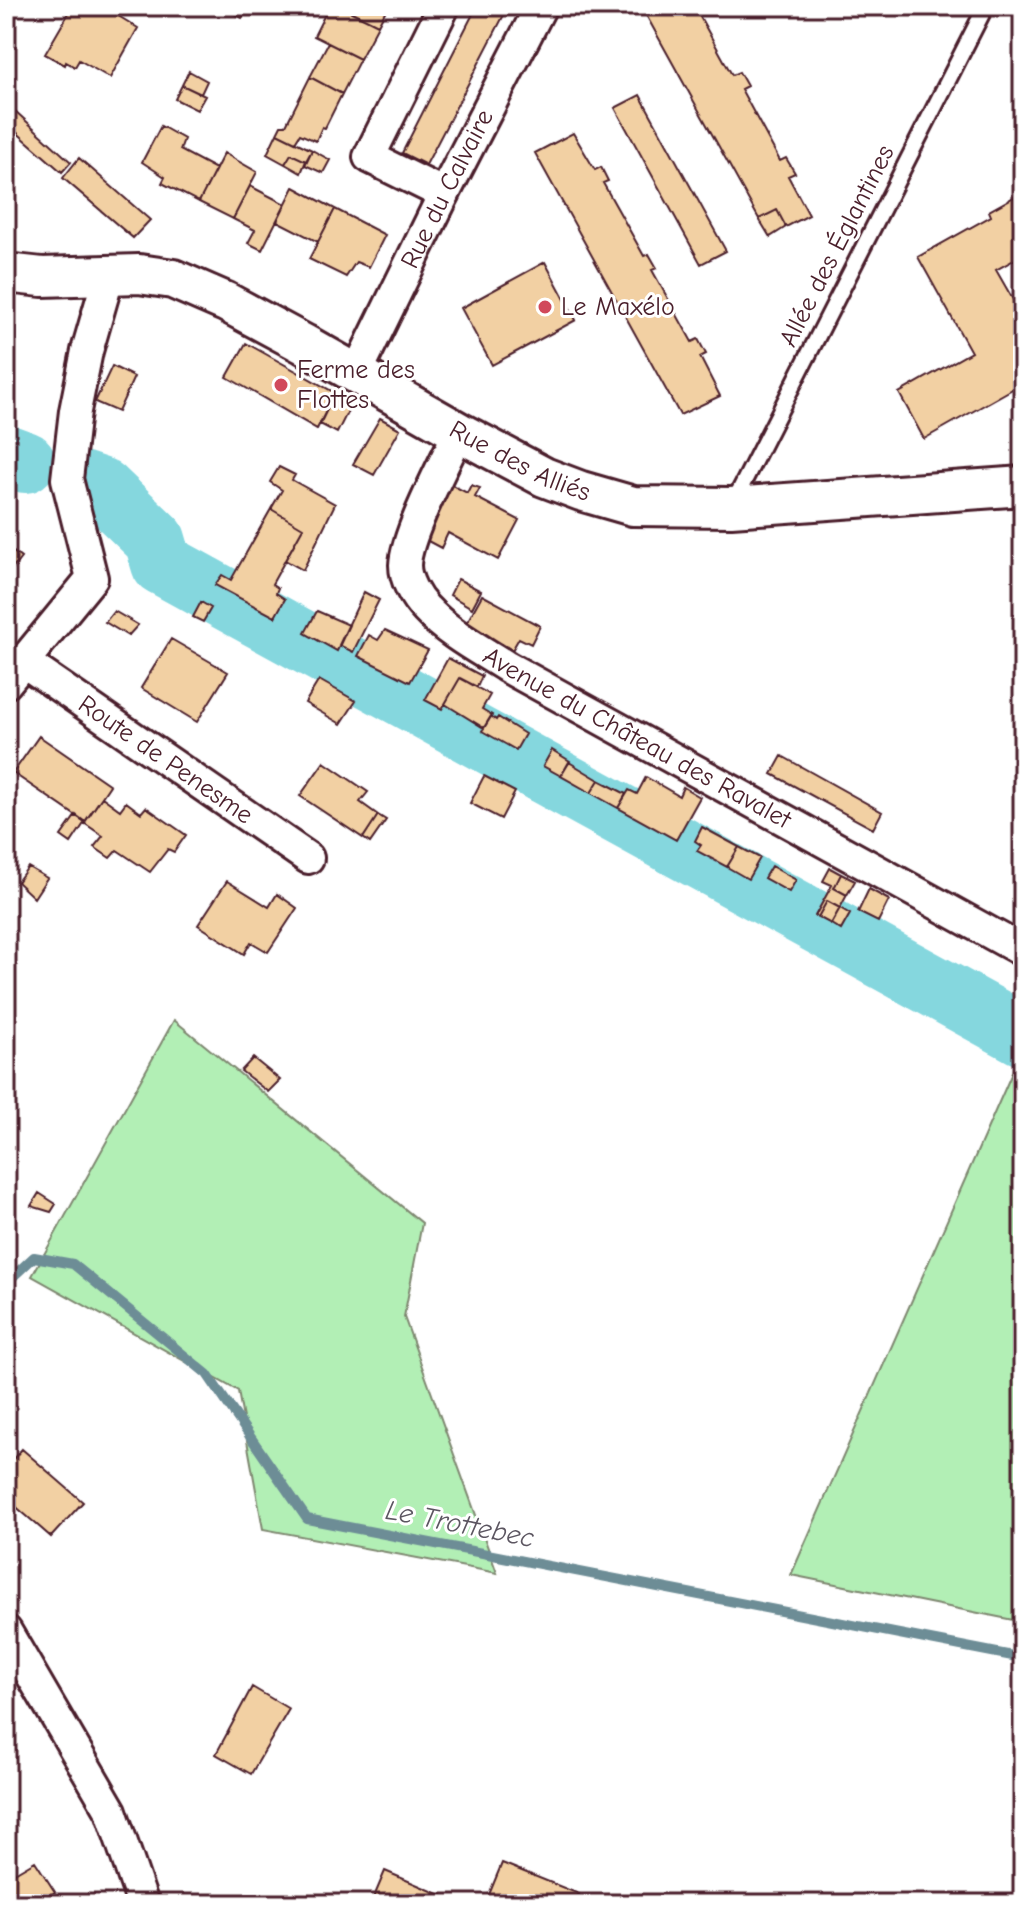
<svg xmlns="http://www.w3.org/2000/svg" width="1029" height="1910" viewBox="0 0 1029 1910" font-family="'Comic Neue',sans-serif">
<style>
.green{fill:#b2efb5;stroke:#7e8770;stroke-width:2}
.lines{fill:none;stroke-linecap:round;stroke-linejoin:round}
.stream{stroke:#6d8d96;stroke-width:10}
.river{stroke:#85d7de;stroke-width:62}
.building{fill:#f2d0a3;stroke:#4a1f2b;stroke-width:2}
.service-casing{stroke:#4a1f2b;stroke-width:20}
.minor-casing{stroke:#4a1f2b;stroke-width:36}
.tertiary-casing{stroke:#4a1f2b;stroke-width:44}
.service{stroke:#fff;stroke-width:14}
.minor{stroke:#fff;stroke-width:30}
.tertiary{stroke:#fff;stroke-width:38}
.poi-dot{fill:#d1495b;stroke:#fff;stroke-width:3}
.labels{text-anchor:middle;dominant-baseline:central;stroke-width:6;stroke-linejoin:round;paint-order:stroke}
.street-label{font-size:26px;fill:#4a1f2b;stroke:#fff}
.poi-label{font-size:26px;fill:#4a1f2b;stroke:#fff;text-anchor:start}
.water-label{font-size:28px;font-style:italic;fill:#5c5661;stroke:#fff}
</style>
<rect width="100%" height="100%" fill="#fff"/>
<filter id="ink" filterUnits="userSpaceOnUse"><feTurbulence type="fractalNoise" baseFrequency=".0125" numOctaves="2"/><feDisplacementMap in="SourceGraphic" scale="16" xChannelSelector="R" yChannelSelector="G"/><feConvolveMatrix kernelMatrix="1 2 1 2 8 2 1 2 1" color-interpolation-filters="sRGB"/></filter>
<g filter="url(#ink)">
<path class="green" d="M174,1020l248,203 -18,94 93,256 -234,-44 -25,-138 -206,-115z
M1022,1050l1,572 -232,-47z"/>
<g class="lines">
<path class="stream" d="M6,1283l28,-26 39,7 134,110 100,145 716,139"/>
<path class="river" d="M6,455l19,7
M81,482l21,7 53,51 7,24 861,471"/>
</g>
<path class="building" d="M73,6h29l36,22 -28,50 -31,-18 -4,7 -9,-5 -1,3 -20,-11z
M223,6h25l-6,12 -20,-10z
M329,6h11l38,19 -18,34 -46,-23z
M346,6h42l-10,19 -33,-16z
M477,6h20l9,5 -80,154 -24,-12z
M641,6h53l38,69 7,-3 8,14 -6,3 39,72 6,-3 9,15 -7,3 21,39 -23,12 -9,-17 -18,9z
M328,43l32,16 -18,35 -32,-17z
M189,71l18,10 -6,13 -19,-9z
M310,77l32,17 -17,34 -3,-1 -6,14 -16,-7 -5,8 -18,-9 4,-8h5z
M182,85l23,11 -8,14 -22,-11z
M640,95l86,156 -25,13 -86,-156z
M14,110l57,52 -9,10 -56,-49v-5z
M161,126l23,13 -4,11 36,19 -17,33 -37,-19 3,-6 -23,-15z
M277,133l35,17 -6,11 -15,-7 -6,10 -18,-10z
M573,133l22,37 6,-3 7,14 -5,2 41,73 5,-2 8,14 -5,2 40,72 6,-3 8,15 -6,3 20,39 -40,19 -145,-262z
M312,150l18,10 -7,13 -18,-8z
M224,153l33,19 -24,47 -34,-17z
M291,154l15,7 -5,12 -16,-9z
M79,158l71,62 -17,18 -70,-60z
M250,186l35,18 -23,46 -14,-7 7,-13 -22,-11z
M294,187l41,22 -17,33 -41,-21z
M1023,192v63l-27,15 27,47v66l-99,56 -25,-46 72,-41 -53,-95 73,-41 -2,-5z
M335,209l50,26 -16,32 -13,-5 -10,15 -37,-18z
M777,210l9,17 -16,10 -11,-18z
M545,262l31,58 -84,45 -31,-57z
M246,343l89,50 -18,36 -90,-52z
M112,366l22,11 -16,35 -23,-10z
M335,393l17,10 -15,30 -17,-9z
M380,418l20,11 -26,46 -21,-11z
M279,467l16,8 -3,5 43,24 -32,66 -18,-10 18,-32 -32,-19 11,-19 -12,-8z
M450,484l17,9 4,-8 9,3 -5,9 44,23 -21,40 -50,-27 -7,15 -17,-9z
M271,509l32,19 -31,56 6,4 -2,5 9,6 -10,18 -60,-32 7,-10 9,5z
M6,546l15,12 -15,19z
M458,579l23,12 -9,17 -22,-13z
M364,592l15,8 -26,52 -14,-7z
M482,595l58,31 -9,18 -12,-6 -8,14 -45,-28z
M201,602l10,6 -8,14 -10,-5z
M114,611l24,14 -10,11 -23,-14z
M317,611l32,14 -12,26 -32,-18z
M385,630l43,20 -18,32 -52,-26 11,-21 9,5z
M171,639l57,33 -31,50 -56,-34z
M448,658l34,18 -5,11 -17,-9 -18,31 -17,-9z
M460,678l30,17 -8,14 10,6 -8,13 -39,-24z
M319,680l37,21 -15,23 -36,-21z
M491,716l5,4 2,-3 27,17 -9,16 -34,-19z
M39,736l71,49 -25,37 -72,-49z
M552,750l18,11 -9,15 -18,-10z
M782,756l100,56 -9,17 -101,-55z
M324,762l44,30 -8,10 18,13 -15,23 -63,-42z
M569,762l30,18 -8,13 -30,-17z
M484,776l31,16 -14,27 -31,-16z
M646,777l33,19 4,-9 17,10 -24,43 -58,-32 11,-18 8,4z
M599,780l27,14 -8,14 -27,-15z
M102,797l18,13 6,-8 15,11 5,-6 40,28 -12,17 -6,-3 -18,23 -33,-22 -7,8 -16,-11 9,-11 -19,-13z
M76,815l9,7 -14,21 -10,-7z
M378,815l8,5 -16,23 -7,-5z
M702,827l37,20 -12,20 -30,-16 4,-6 -6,-4z
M739,847l21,11 -12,21 -21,-12z
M771,866l25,14 -7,12 -25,-14z
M28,867l19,11 -13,20 -17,-16z
M830,868l11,6 -7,14 13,7 -7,13 -13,-7 -9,16 -3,-1 17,-31 -9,-4z
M841,874l14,7 -8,14 -13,-7z
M227,881l42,26 8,-13 20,14 -29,44 -17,-10 -7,12 -46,-29z
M869,889l20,11 -11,22 -20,-10z
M827,901l13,7 -9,16 -13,-7z
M840,908l10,6 -9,16 -10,-6z
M253,1058l27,22 -12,12 -27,-21z
M39,1193l17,11 -5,8 -20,-6z
M22,1449l61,53 -32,35 -45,-39v-31z
M252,1687l37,22 -38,65 -35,-20z
M35,1861l20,31 -5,4 5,8h-45l-4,-6v-20z
M502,1863l77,31 -4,10h-72l-15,-7z
M385,1871l61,26 -3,7h-72z"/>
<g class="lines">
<g class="service-casing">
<path id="service" d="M733,503l253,-497"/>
</g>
<g class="minor-casing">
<g id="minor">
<path d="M444,6l-75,151 75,37"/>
<path id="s1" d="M357,372l87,-178 97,-188"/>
<path id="s2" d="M459,432c-14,30 -53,103 -54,133 0,15 10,33 21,44 22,24 53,40 81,58l516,284"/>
<path id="s3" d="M24,662l284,196"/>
<path d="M6,683l86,-105 -25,-99 8,-68 12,-60 17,-59 1,-17"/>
<path d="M6,1631l105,180 32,93"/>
</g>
</g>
<g class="tertiary-casing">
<g id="tertiary">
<path id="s4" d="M6,273l36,4 97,-3 34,5 53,23 78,42 155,88 85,45 37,14 52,15 98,1 292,-21"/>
</g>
</g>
<use href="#service" class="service"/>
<use href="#minor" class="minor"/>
<use href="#tertiary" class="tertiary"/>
</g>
</g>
<g class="poi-dot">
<circle cx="545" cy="307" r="8"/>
<circle cx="281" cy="385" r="8"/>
</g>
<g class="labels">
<g class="street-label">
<text stroke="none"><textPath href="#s1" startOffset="204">Rue du Calvaire</textPath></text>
<text transform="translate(837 246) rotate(-63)">Allée des Églantines</text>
<text stroke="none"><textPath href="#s4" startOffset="560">Rue des Alliés</textPath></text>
<text stroke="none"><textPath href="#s2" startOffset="442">Avenue du Château des Ravalet</textPath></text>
<text stroke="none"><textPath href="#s3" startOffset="172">Route de Penesme</textPath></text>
</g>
<g class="poi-label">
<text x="561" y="307">Le Maxélo</text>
<text x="297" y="370">Ferme des<tspan x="297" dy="30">Flottes</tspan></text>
</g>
<g class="water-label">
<text transform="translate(460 1524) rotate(11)">Le Trottebec</text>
</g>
</g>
<rect width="1029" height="1910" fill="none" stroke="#fff" stroke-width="32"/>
<rect x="16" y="16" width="997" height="1878" fill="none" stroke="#4a1f2b" stroke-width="3" filter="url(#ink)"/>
</svg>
